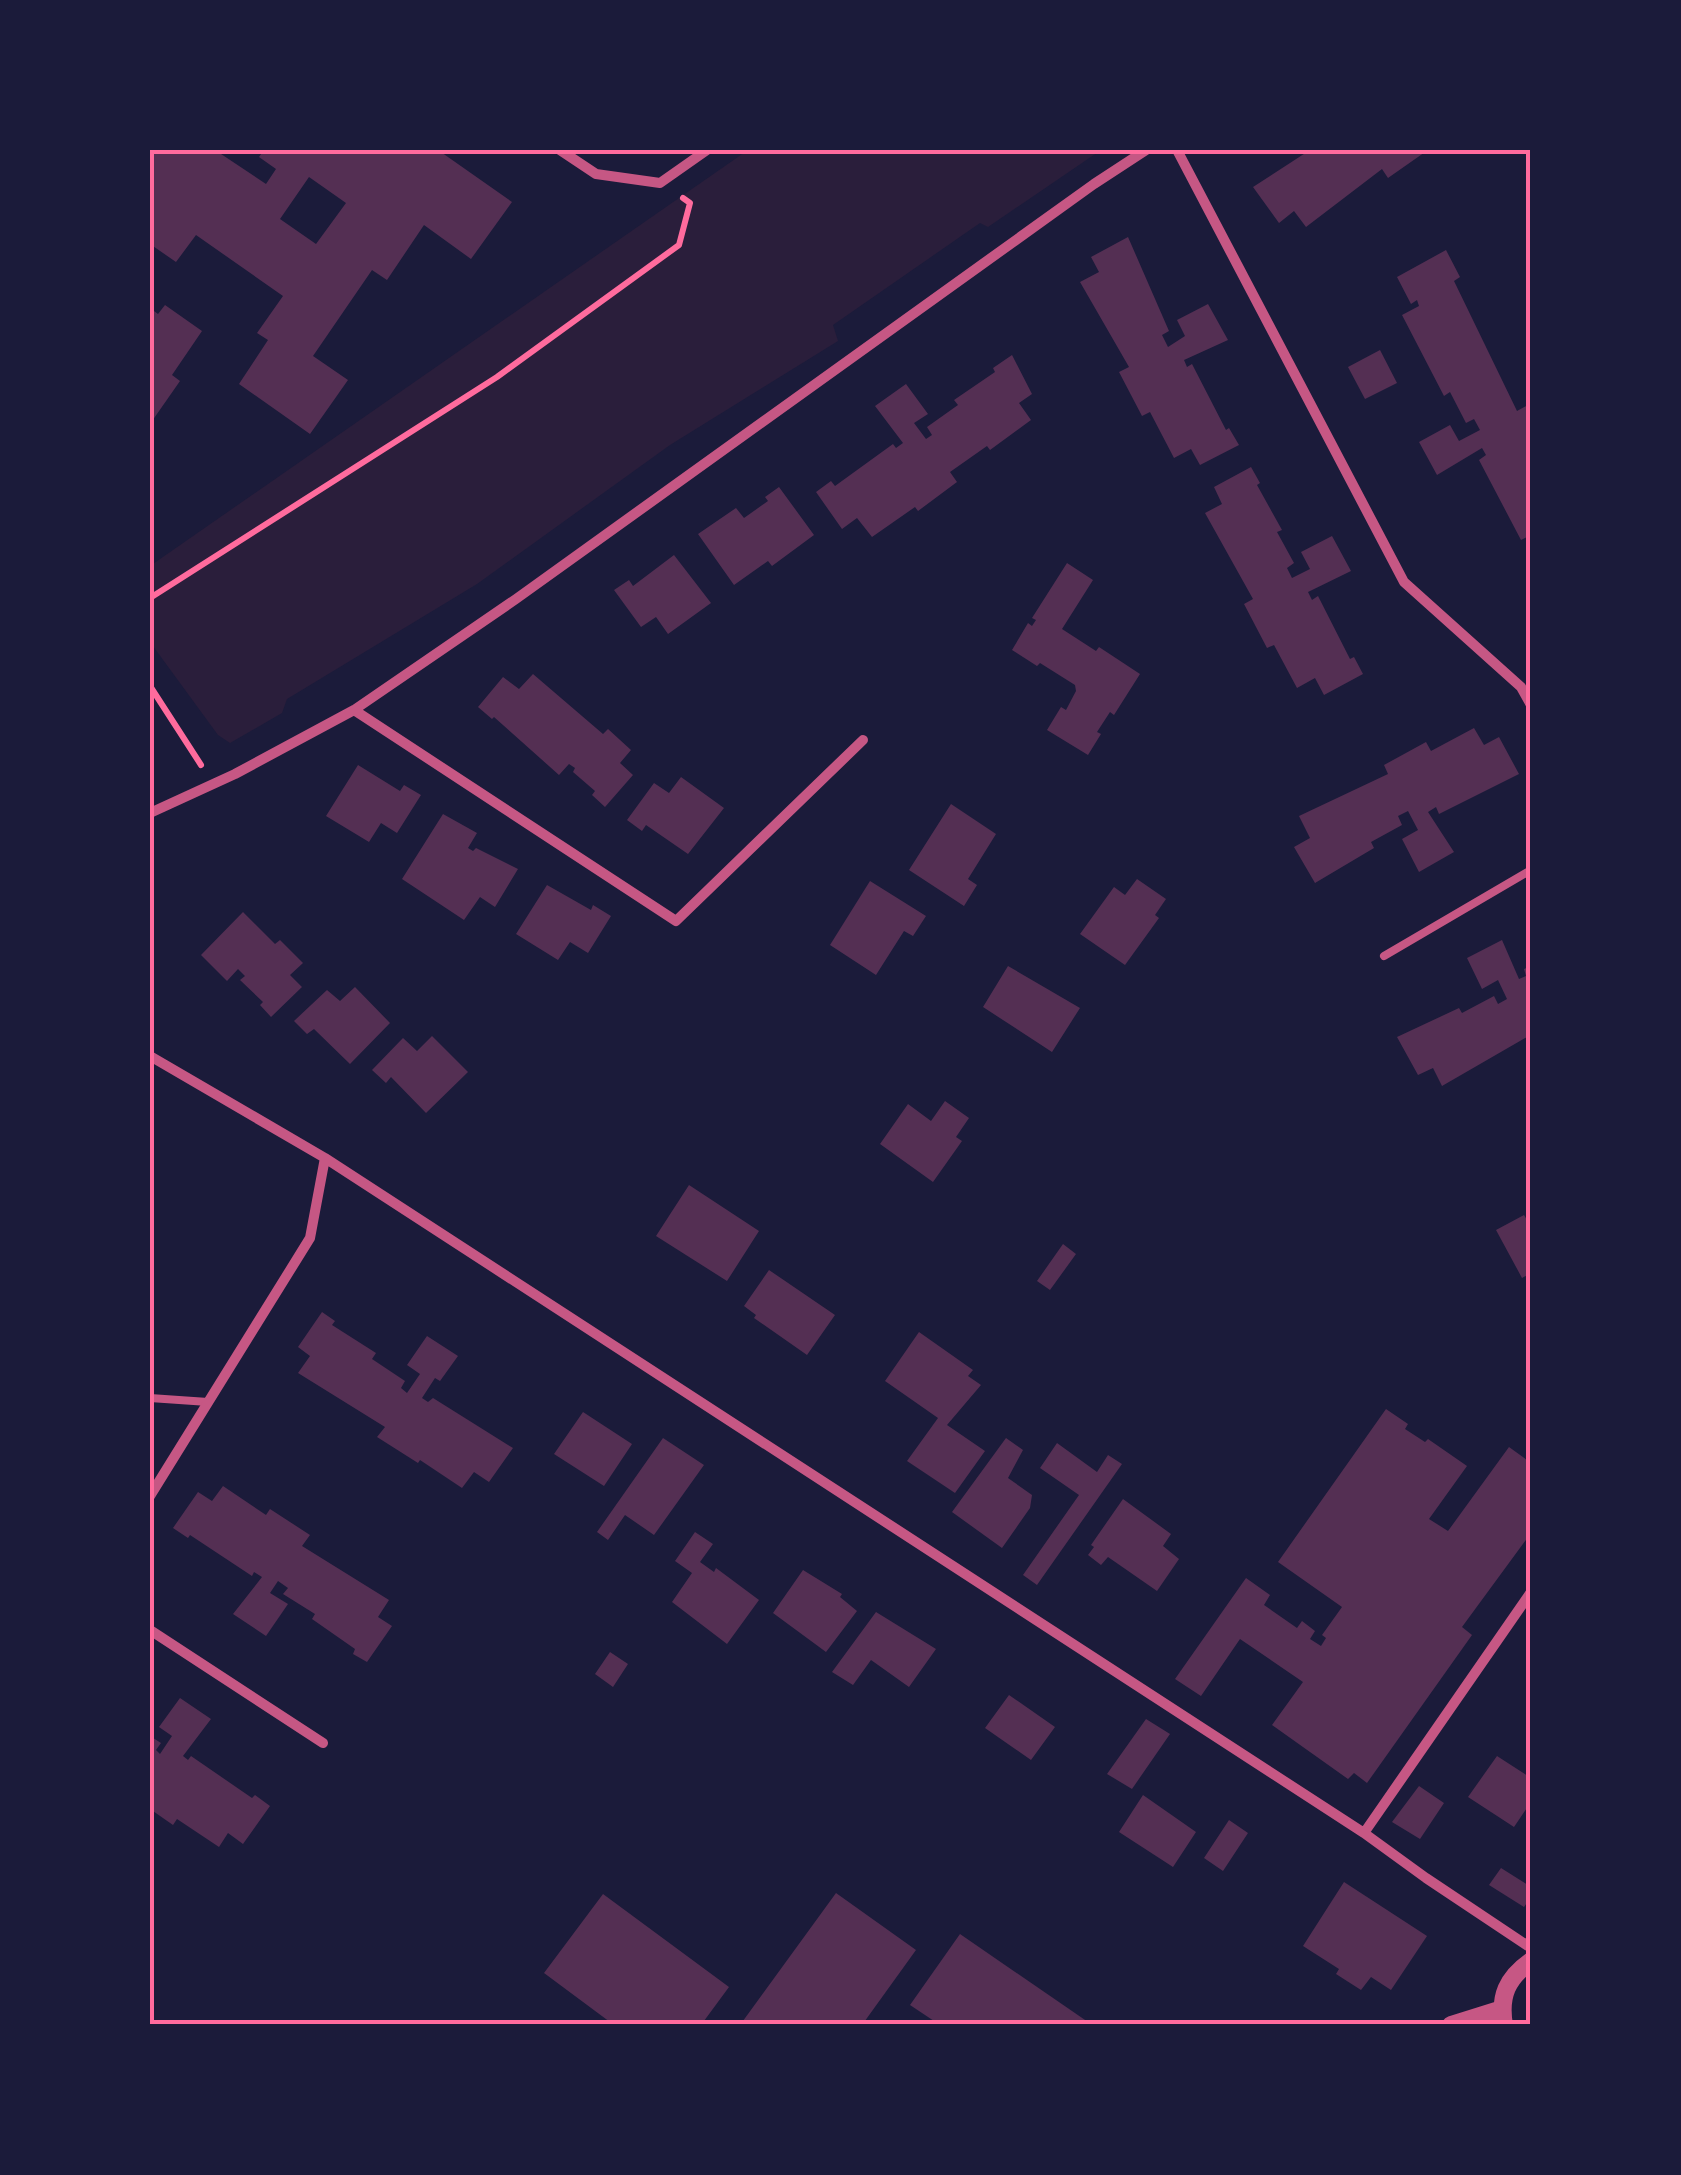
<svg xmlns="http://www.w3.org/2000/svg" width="1681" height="2175" viewBox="0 0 1681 2175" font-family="Overpass,sans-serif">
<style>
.green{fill:#2a1e3b}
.building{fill:#542f53;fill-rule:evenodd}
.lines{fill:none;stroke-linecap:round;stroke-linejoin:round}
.path{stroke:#ff6b9d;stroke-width:6}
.service{stroke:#c65784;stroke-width:8}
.minor{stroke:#c65784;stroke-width:10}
.tertiary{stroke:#c65784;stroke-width:18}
.neatline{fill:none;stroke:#ff6b9d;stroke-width:4}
</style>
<rect width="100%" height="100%" fill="#1b1b3a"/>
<path class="green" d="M748,150h353l-113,77 -8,-4 -147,102 5,16 -168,104 -193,139 -190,115 -5,14 -52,30 -12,-8 -68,-93v-76z"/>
<path class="building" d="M157,150h58l51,34 10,-15 -17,-12 5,-7h131l6,4 3,-4h34l74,52 -41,57 -47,-34 -37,55 -15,-10 -59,86 35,24 -38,54 -71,-50 29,-44 -11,-7 26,-37 -87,-61 -20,27 -26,-18v-87zM309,177l37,26 -30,41 -36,-25z
M1310,150l5,4 5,-4h108l-40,28 -6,-9 -76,58 -12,-16 -15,12 -26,-36z
M1128,237l41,94 -7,4 6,12 17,-11 -8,-16 31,-16 20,36 -44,20 3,7 5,-3 34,66 3,-2 10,17 -39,20 -9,-16 -17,9 -24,-46 -8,4 -23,-44 10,-5 -49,-85 19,-10 -8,-15z
M1446,250l14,27 -6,4 63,130 11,-6 3,5v125l-10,5 -42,-80 7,-5 -4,-7 -45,27 -18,-33 31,-17 9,16 21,-11 -6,-11 -8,4 -16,-31 -6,4 -42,-81 17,-9 -2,-6 -6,4 -14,-27z
M165,305l37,26 -30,44 8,6 -30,43v-116l8,6z
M1380,350l17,33 -32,16 -17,-32z
M1012,355l20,39 -13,9 12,17 -41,30 -3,-4 -37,26 7,10 -39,29 -3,-4 -43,30 -15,-19 -15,11 -26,-37 15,-11 4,5 58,-42 3,4 7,-5 -28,-37 31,-22 22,30 -14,9 12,16 6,-4 -5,-8 31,-22 -4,-5 41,-28 -2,-4z
M1251,467l9,16 -3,2 25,45 -5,2 17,31 -7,5 5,10 18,-9 -9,-17 31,-16 19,35 -43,21 4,8 6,-4 32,63 4,-2 9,17 -39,21 -9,-17 -18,10 -23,-43 -7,3 -23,-44 9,-5 -48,-86 17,-9 -8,-17z
M779,487l35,48 -42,31 -4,-5 -34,24 -36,-51 38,-26 8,10 24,-17 -3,-4z
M674,555l37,48 -43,31 -12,-17 -15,10 -27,-37 15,-10 4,6z
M1067,563l26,17 -31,49 34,22 3,-4 41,27 -26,41 -4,-3 -13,20 4,2 -13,21 -41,-25 14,-23 5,3 10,-19 -1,-6 -35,-22 -3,3 -25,-16 16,-27 4,3 4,-6 -4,-2z
M533,674l70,60 5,-5 23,21 -11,13 13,12 -28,32 -13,-12 3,-4 -22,-19 2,-4 -6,-4 -10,11 -65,-58 -2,2 -14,-12 25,-30 16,12z
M1474,728l10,17 15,-8 20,37 -80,40 -3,-7 -8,5 26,40 -35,20 -17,-33 16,-9 -10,-19 -10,5 4,9 -31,17 3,6 -59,35 -21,-36 16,-9 -11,-22 89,-42 -4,-9 42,-23 5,9z
M358,765l42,26 4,-6 17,10 -24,38 -16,-10 -12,19 -43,-26z
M681,777l43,31 -36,46 -42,-29 -4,6 -15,-11 27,-37 15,10z
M951,804l45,30 -28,45 9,6 -13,21 -55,-36z
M443,814l34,19 -9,15 5,3 3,-3 42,21 -23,38 -15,-10 -16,23 -62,-41z
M1137,879l29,20 -11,16 4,3 -34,47 -45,-31 34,-47 11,8z
M870,881l56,35 -13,20 -9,-5 -28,44 -46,-30z
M547,885l44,25 2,-5 18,11 -23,37 -18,-11 -12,18 -42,-26z
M243,912l32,32 5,-4 23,23 -13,12 12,12 -31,30 -11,-12 3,-3 -23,-22 5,-4 -7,-7 -11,12 -26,-26z
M1502,940l17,39 7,-3 -2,-7 7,-3v77l-4,-6 -85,49 -9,-18 -15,7 -21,-38 62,-29 3,5 32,-17 4,8 9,-5 -9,-19 -16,9 -15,-31z
M1008,966l72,42 -28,44 -69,-45z
M355,987l35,36 -40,41 -36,-35 -7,5 -13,-13 33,-31 13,11z
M432,1036l36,36 -42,41 -35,-36 -5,6 -14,-13 31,-32 14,13z
M945,1101l24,17 -13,19 6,4 -29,41 -53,-38 28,-40 23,17z
M689,1185l70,46 -32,50 -71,-45z
M1524,1215l3,5 4,-2v55l-9,5 -26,-48z
M1063,1244l13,10 -26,36 -13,-9z
M769,1270l66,45 -28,40 -53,-37 2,-3 -12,-9z
M322,1312l13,9 -3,4 44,28 -4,6 33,22 -4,7 6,5 13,-19 -13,-9 20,-29 31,20 -18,25 -5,-3 -13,20 6,4 5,-4 80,50 -24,34 -15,-10 -12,16 -42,-28 -2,3 -41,-26 8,-10 -87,-54 12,-17 -12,-9z
M919,1332l54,38 -5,6 13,9 -34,40 38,26 -30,42 -48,-32 31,-43 -53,-37z
M1386,1409l22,15 -3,5 20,13 3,-3 39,27 -38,53 19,12 61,-84 22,16v70l-69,94 10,8 -105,148 -13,-10 -6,6 -76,-54 31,-43 -63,-43 -39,57 -26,-17 71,-101 24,17 -6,10 33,23 5,-7 13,10 -5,8 11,7 5,-8 -4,-3 20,-28 -64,-45z
M583,1412l49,32 -28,42 -50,-32z
M663,1438l41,27 -50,70 -29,-20 -17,25 -11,-8z
M1006,1438l17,12 -15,28 24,17 -2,13 -28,40 -50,-36z
M1057,1443l40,29 11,-17 14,9 -85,121 -14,-10 56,-80 -39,-27z
M223,1486l43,29 4,-6 40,26 -8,11 87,54 -11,17 14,9 -25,36 -14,-8 2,-5 -43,-30 3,-5 -32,-20 5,-6 -10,-7 -8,12 18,11 -22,32 -33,-22 29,-37 -8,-5 -2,4 -62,-41 -2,3 -15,-10 25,-36 14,9z
M1123,1499l48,35 -8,12 16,13 -22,32 -49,-34 -7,8 -13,-10 6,-8 -3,-2z
M695,1532l18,12 -13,18 14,10 2,-4 43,32 -32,44 -55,-42 20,-29 -17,-12z
M803,1570l39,24 -2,3 17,14 -31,41 -53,-39z
M876,1612l60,37 -27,38 -38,-27 -18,25 -21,-13z
M610,1652l18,12 -15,23 -18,-13z
M1009,1695l46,32 -24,33 -46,-32z
M180,1698l31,21 -28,37 5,4 3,-4 61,42 3,-3 15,11 -27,38 -15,-11 -9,14 -42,-28 -4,6 -23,-16v-73l11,7 -5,7 4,4 12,-18 -13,-9z
M1146,1719l24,15 -38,55 -25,-15z
M1497,1756l34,22v24l-17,25 -46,-30z
M1419,1786l25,17 -24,36 -28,-17z
M1143,1795l53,37 -23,35 -54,-35z
M1229,1820l19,13 -25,38 -19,-13z
M1501,1868l30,19v10l-7,10 -35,-22z
M1344,1882l83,54 -36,54 -20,-13 -10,13 -25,-16 3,-5 -36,-23z
M836,1893l80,57 -54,75h-122z
M603,1894l126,93 -28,38h-87l-70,-52z
M960,1934l128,88 -2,3h-146l-30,-20z"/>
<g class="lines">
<path class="path" d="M150,598l347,-221 182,-132 11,-42 -7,-5
M150,686l51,79"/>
<path class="service" d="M1384,956l147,-86
M150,1398l58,4"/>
<path class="minor" d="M560,150l36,24 64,9 47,-33
M1177,150l227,432 117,105 10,18
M354,710l322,211 187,-181
M150,813l85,-39 119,-64 162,-111 578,-415 52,-34
M150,1056l175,102 1039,675 62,45 105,70
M150,1496l160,-258 15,-80
M150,1630l173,113
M1364,1833l167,-241"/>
<path class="tertiary" d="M1451,2025l51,-16
M1504,2025c-5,-29 3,-47 27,-64"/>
</g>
<rect width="1681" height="2175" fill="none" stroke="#1b1b3a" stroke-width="305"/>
<rect x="152" y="152" width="1376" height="1870" class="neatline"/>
</svg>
